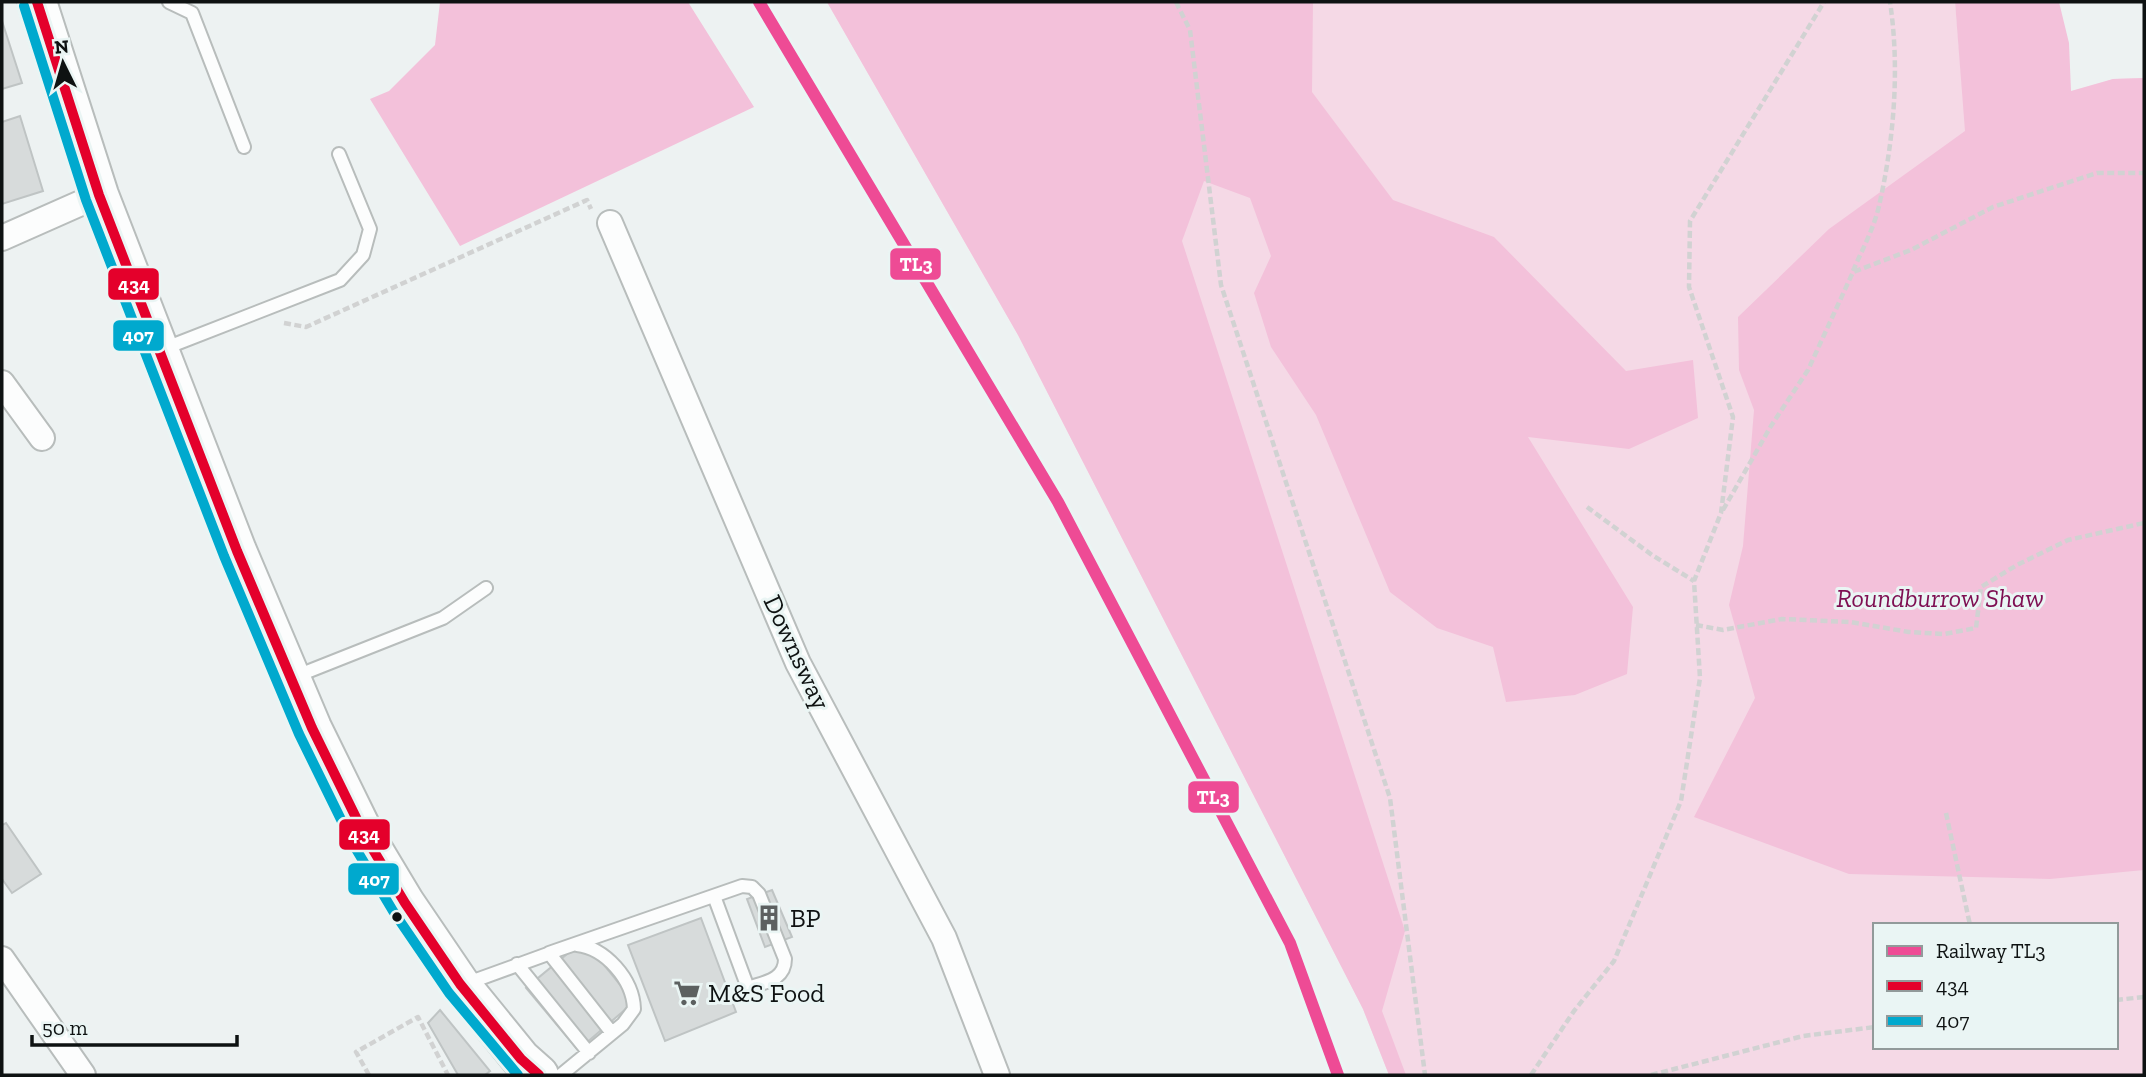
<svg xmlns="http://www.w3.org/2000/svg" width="2146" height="1077" viewBox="0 0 2146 1077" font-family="'Zilla Slab',serif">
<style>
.green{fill:#f5d9e6;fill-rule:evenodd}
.forest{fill:#f3c1da}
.building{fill:#d7dbdb;stroke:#bfc4c4;stroke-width:2}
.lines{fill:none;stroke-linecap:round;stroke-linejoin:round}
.service-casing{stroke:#b8bdbc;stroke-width:16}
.minor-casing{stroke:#b8bdbc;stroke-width:28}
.trunk-casing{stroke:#b8bdbc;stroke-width:42}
.path{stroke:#d1d2d2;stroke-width:4.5;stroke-dasharray:7 3.5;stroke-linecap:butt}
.service{stroke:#fcfdfd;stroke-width:12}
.minor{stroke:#fcfdfd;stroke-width:24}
.trunk{stroke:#fcfdfd;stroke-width:38}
.bus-1-casing{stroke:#eaf5f4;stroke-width:16}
.bus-2-casing{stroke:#eaf5f4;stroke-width:16}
.bus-1{stroke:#e4002b;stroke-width:10}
.bus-2{stroke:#00a9ce;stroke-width:10}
.rail-1-casing{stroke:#eaf5f4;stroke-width:18}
.rail-1{stroke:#ee4b95;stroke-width:12}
.bus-dot{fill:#0e1212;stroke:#eaf5f4;stroke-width:2.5}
.labels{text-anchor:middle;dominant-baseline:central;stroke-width:6;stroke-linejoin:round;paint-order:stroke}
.park-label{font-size:26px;font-style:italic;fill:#7e0e52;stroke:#eaf5f4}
.street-label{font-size:26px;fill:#0e1212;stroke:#eaf5f4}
.poi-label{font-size:26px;fill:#0e1212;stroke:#eaf5f4;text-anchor:start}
.line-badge{stroke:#eaf5f4;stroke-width:2.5}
.badge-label{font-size:19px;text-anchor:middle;font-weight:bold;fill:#fff}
</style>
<rect width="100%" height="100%" fill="#edf2f2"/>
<path class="green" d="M827,2h1128l11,128 147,-51 31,-1v997h-755l-26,-66 -345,-674zM1875,925h241v122h-241z"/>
<path class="forest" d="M440,2h248l66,105 -294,139 -90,-147 19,-8 46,-46z
M827,2h486l-1,90 81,108 101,37 132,134 67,-11 5,58 -69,31 -101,-12 105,170 -6,67 -52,21 -69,7 -13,-55 -56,-19 -47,-36 -74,-177 -45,-68 -17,-54 17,-37 -21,-58 -46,-17 -22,60 223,690 -23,80 24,64h-17l-26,-66 -345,-674z
M1955,2h104l10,41 2,48 42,-12 31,-1v792l-94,9 -201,-5 -155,-57 61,-119 -26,-93 14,-59 11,-136 -15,-40 -1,-53 91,-88 136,-98z"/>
<path class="building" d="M2,21l20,62 -20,6z
M20,116l23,75 -41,13v-82z
M6,823l35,51 -29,19 -10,-14v-54z
M772,890l20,47 -27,10 -18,-48z
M701,918l35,94 -71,29 -37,-96z
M584,940l50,62 -56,48 -52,-62z
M440,1010l50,61 -5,4h-27l-30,-52z"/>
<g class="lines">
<g class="service-casing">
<path id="service" d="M169,2l23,11 52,134
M163,349l177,-69 23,-25 7,-26 -31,-75
M294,677l149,-59 43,-30
M517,964l72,89
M465,984l91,-33
M612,1033l-63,-80 193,-67 10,1 7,7 26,65c0,21 -20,23 -37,29l-34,-92
M561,1075l62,-51 11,-15c-1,-30 -29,-61 -57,-64"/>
</g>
<g class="minor-casing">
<path id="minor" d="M610,223l188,440 146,275 53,137
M2,238l97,-43
M2,383l40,55
M2,959l81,116"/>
</g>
<g class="trunk-casing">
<path id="trunk" d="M37,2l62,193 138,356 75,177 54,110 39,65 55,81 61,75 18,16"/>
</g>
<path class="path" d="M1176,2l14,28 31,255 169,513 35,277
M1853,271c9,-21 21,-43 26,-65 15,-66 21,-138 11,-204
M284,323l22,4 281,-127 4,9
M1587,507l65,48 42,26
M1723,510l48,-84 37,-56 45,-98 58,-22 82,-43 104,-34h47
M1696,625l27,5 59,-11 68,3 59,10 35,2 32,-6 5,-41 36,-22 51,-25 76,-17
M1946,813l24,112
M2116,1000l28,-3
M369,1075l-13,-23 62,-35 30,58
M1531,1075l43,-64 40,-50 67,-160 19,-123 -6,-97 27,-68 12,-96 -44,-130 1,-66 134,-219
M1651,1075l152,-39 72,-9"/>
<use href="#service" class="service"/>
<use href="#minor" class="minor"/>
<use href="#trunk" class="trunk"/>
<g class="bus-1-casing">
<path id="bus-1" d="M37,2l62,193 138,356 75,177 54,110 39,65 55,81 61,75 18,16"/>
</g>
<g class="bus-2-casing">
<path id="bus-2" d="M24,6l62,194 138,356 75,178 54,110 40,67 56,82 69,82"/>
</g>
<use href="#bus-1" class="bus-1"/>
<use href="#bus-2" class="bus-2"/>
<g class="rail-1-casing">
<path id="rail-1" d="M759,2l299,500 232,441 48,132"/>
</g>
<use href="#rail-1" class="rail-1"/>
</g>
<defs>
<g id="building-bare" transform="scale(2.1)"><path d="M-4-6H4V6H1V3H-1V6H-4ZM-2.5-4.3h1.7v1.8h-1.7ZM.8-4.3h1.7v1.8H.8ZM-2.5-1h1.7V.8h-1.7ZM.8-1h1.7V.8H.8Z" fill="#5c6060" stroke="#eaf5f4" stroke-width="2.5" paint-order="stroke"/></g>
<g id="supermarket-bare" transform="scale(2.1)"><path d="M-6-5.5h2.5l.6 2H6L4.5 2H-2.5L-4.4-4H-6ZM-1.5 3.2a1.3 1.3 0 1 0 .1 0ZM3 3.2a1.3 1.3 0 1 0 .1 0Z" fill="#5c6060" stroke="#eaf5f4" stroke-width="2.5" paint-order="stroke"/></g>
</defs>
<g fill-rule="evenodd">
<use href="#building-bare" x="769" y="918"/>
<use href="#supermarket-bare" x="687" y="993"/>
</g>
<circle class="bus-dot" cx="397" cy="917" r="6"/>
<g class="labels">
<g class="park-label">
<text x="1940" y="598">Roundburrow Shaw</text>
</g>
<g class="street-label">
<text transform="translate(797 652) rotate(65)">Downsway</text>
</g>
<g class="poi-label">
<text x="790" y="918">BP</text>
<text x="708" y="993">M&amp;S Food</text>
</g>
</g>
<g class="line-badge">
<rect x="889" y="247" width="53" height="34" rx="7" fill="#ee4b95"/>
<rect x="107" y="267" width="53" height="34" rx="7" fill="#e4002b"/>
<rect x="112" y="319" width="53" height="33" rx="7" fill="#00a9ce"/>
<rect x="1187" y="780" width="53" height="34" rx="7" fill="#ee4b95"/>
<rect x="338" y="818" width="53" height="33" rx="7" fill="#e4002b"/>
<rect x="347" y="862" width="53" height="34" rx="7" fill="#00a9ce"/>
</g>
<g class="badge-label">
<text x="916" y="271">TL3</text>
<text x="134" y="291">434</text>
<text x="138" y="342">407</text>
<text x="1213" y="804">TL3</text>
<text x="364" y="841">434</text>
<text x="374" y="886">407</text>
</g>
<rect width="2146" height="1077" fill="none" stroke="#0e1212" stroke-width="7"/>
<rect x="1873" y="923" width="245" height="126" fill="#eaf5f4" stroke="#929a9a" stroke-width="2"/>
<rect x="1887" y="946" width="35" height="10" fill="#ee4b95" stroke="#929a9a" stroke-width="2"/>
<text x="1936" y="958" font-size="21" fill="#0e1212">Railway TL3</text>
<rect x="1887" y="981" width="35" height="10" fill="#e4002b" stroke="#929a9a" stroke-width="2"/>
<text x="1936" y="993" font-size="21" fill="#0e1212">434</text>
<rect x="1887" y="1016" width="35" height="10" fill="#00a9ce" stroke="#929a9a" stroke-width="2"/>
<text x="1936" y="1028" font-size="21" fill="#0e1212">407</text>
<g transform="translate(63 63) rotate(355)" stroke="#eaf5f4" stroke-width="5" paint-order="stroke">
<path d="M0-5L12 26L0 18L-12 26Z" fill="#0e1212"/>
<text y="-10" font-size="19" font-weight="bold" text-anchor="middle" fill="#0e1212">N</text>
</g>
<path d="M32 1035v10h205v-10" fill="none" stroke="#0e1212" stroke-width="3.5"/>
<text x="42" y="1035" font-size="21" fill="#0e1212" stroke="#eaf5f4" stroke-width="5" paint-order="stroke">50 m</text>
</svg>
